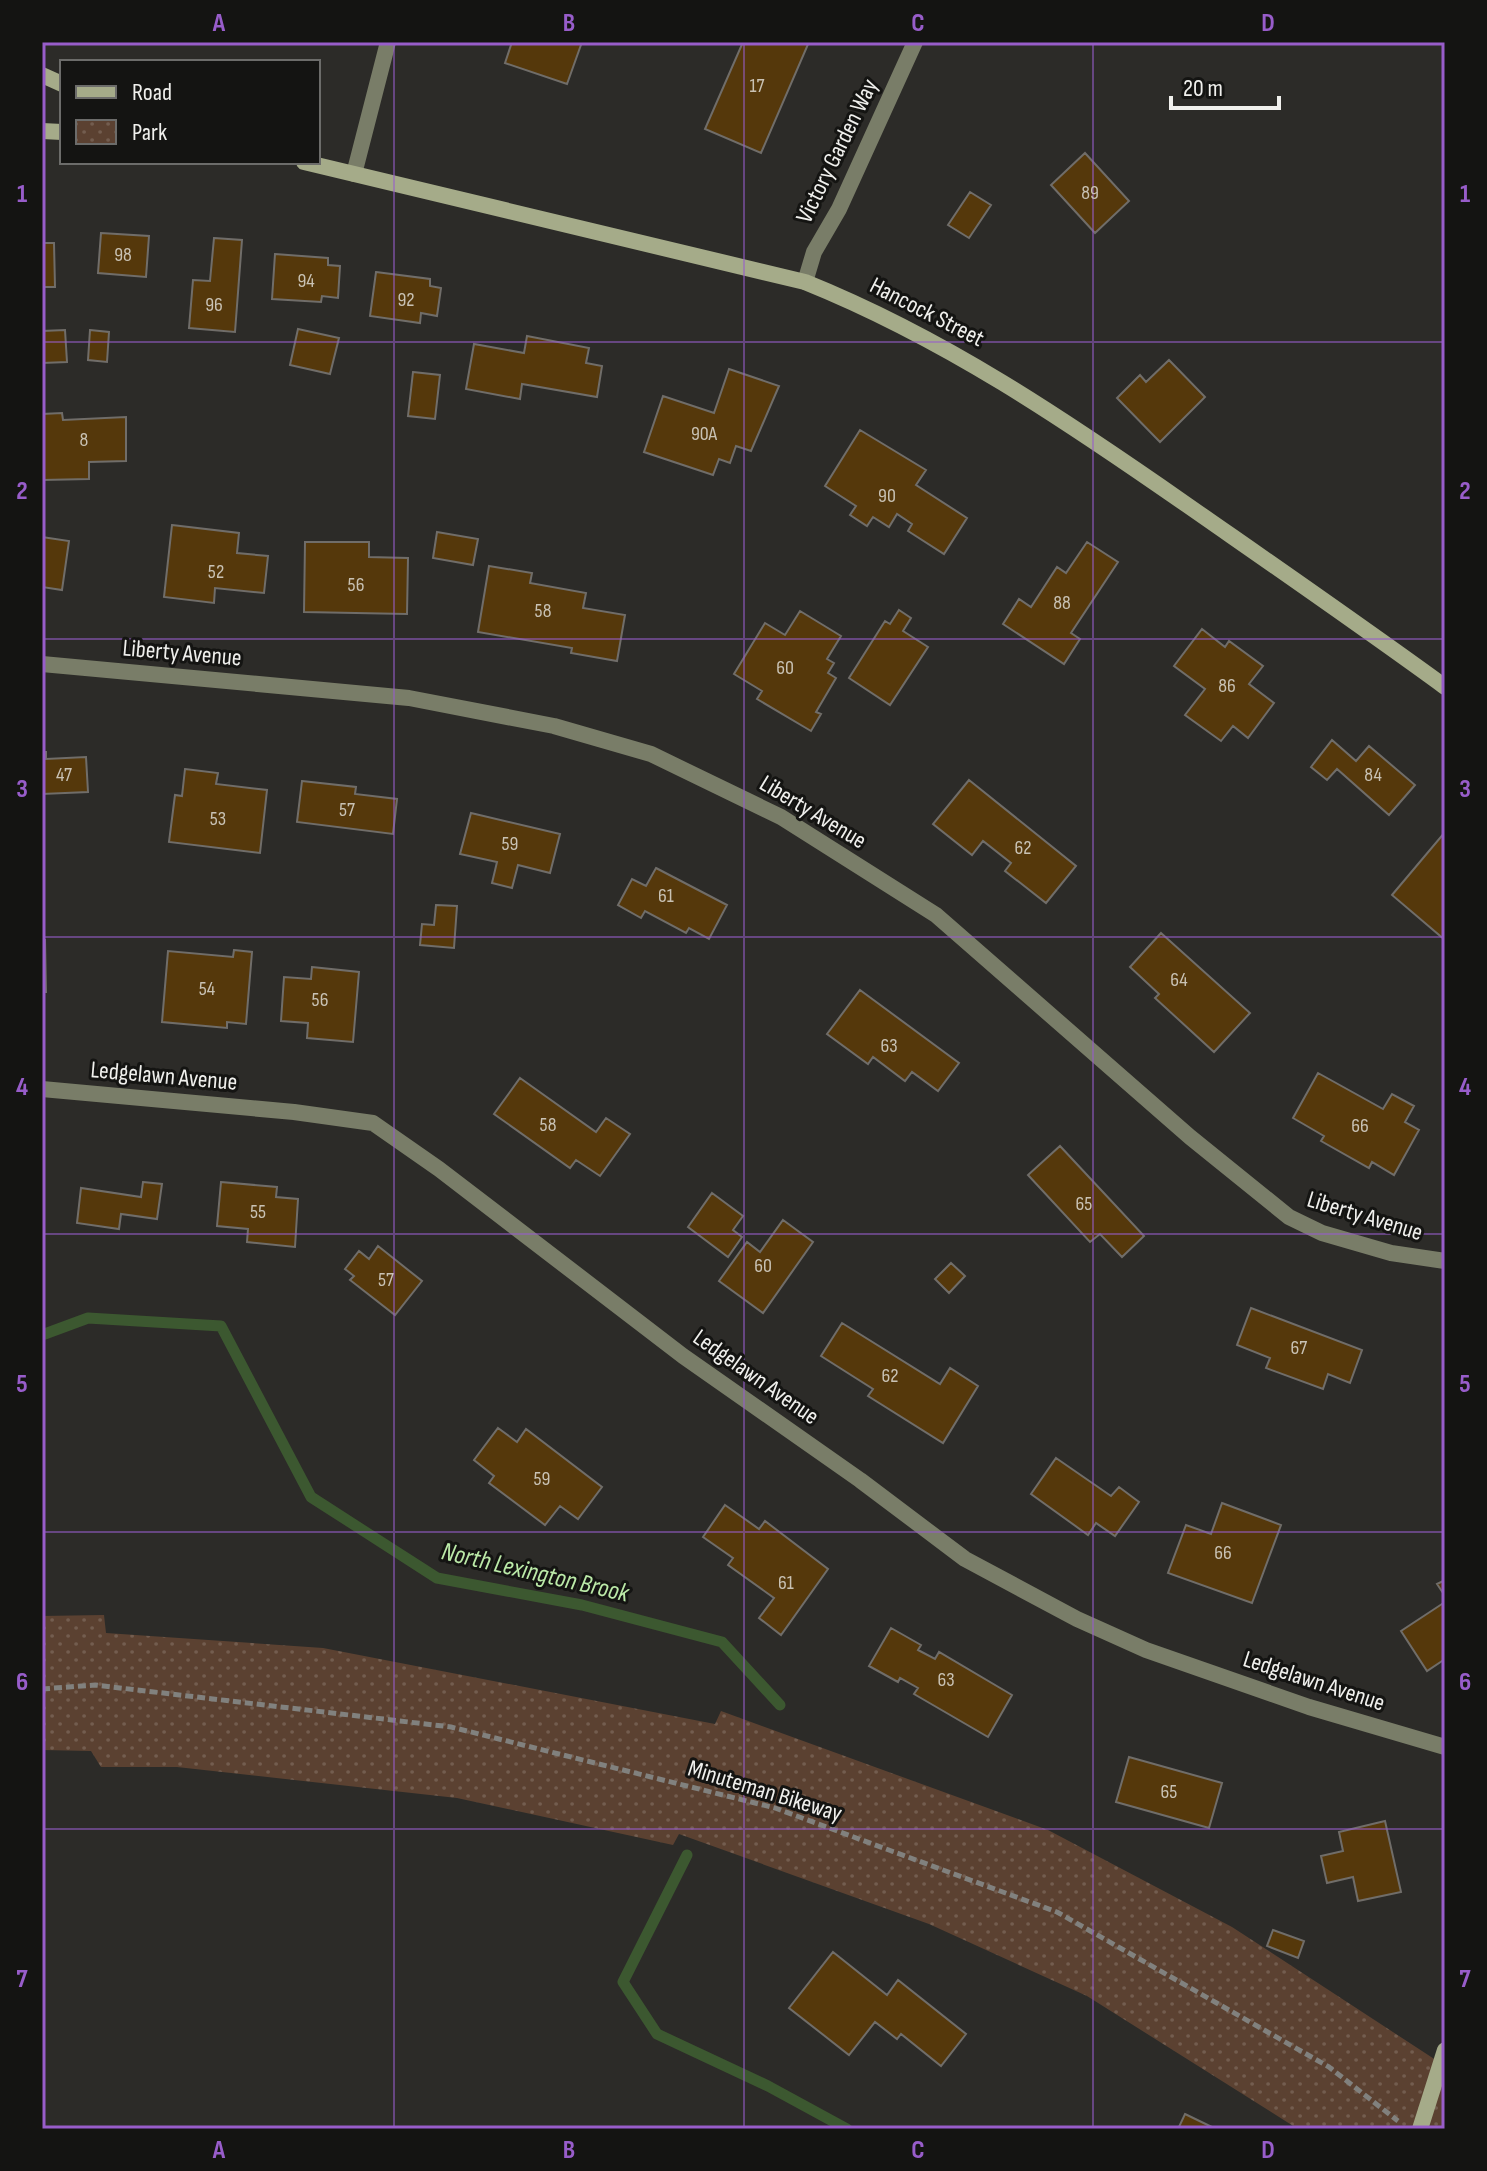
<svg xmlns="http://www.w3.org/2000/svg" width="1487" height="2171" viewBox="0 0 1487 2171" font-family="'Sofia Sans Condensed',sans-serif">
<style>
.park{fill:url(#park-dots)}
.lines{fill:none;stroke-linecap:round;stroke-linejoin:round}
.stream{stroke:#3c5830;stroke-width:11}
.building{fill:#55380b;stroke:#706d69;stroke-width:2}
.path{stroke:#81817e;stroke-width:5;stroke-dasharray:8 4;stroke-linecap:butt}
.street{stroke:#797d68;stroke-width:16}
.secondary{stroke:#a5ab89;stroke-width:16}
.grid{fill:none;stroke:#985dca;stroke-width:2;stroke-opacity:0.55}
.labels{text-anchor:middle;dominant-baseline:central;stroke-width:6;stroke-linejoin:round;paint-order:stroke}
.number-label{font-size:20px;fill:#c9c2b4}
.street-label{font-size:24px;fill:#f0f0ed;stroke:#141412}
.water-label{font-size:26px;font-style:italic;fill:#bbeaa8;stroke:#141412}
.neatline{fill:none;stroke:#985dca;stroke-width:3}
.grid-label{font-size:26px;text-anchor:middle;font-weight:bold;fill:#985dca}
</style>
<defs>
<pattern id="park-dots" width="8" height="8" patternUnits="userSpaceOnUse" patternTransform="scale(2)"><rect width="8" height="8" fill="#5b4131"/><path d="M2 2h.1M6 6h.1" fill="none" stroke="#735d4f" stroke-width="1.8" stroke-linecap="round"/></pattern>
</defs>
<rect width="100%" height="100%" fill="#2c2b28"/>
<path class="park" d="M104,1615l2,18 217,15 392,76 6,-13 327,119 184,97 213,139v63h-147l-211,-133 -158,-72 -250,-90 -6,11 -216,-47 -280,-31h-76l-10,-16 -49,-1v-134z"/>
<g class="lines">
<path class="stream" d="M42,1335l46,-17 133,8 90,171 126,81 145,27 140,37 58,63
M687,1855l-64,127 34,52 111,52 79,43"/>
</g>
<path class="building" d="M512,42h70l-15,42 -62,-21z
M743,42h66l-48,111 -56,-24z
M1085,153l44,48 -34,32 -44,-48z
M970,192l21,13 -22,33 -21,-13z
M101,233l48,3 -3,41 -48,-4z
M214,238l28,2 -7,92 -46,-4 4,-48 17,1z
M42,243h12l1,44h-13z
M275,254l53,4v7l12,1 -2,32 -16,-2 -1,6 -49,-3z
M376,272l54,7v7l11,2 -4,28 -16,-3 -1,10 -50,-7z
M298,329l41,9 -9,36 -40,-9z
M65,330l2,32 -25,1v-32z
M90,330l19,2 -2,30 -19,-2z
M527,336l62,12 -3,15 16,3 -5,31 -75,-13 -2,15 -54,-10 8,-45 50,9z
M1169,360l36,37 -45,45 -43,-44 23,-23 6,7z
M729,369l50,17 -28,65 -15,-5 -6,17 -11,-4 -6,16 -69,-23 19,-56 51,17z
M413,372l27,3 -5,44 -27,-3z
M62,413l1,7 63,-3v44l-37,1v17l-47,1v-66z
M860,430l66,40 -10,15 51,33 -23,36 -36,-23 4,-7 -15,-10 -8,13 -16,-10 -6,9 -17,-11 6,-9 -31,-20z
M172,525l67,8 -2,20 31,3 -4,37 -49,-5 -1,15 -50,-6z
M437,532l41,7 -5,26 -40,-7z
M42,537l27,4 -7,49 -20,-3z
M305,542h64v15l39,1 -1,56 -103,-2z
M1087,542l31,20 -47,71 9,6 -16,25 -61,-40 16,-25 12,8 26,-40 9,6z
M489,566l43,7 -2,10 56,10 -3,15 42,7 -8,46 -46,-8 1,-5 -94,-16z
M899,610l12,8 -8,13 25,16 -38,58 -41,-27 36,-57 5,3z
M800,611l41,25 -14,23 7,4 -6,10 8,5 -20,34 5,2 -10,17 -54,-32 5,-8 -28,-17 31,-51 20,12z
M1202,629l23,18 4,-6 34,25 -14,18 25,19 -26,35 -15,-12 -12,15 -36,-26 20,-26 -31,-23z
M1332,740l24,21 13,-15 46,39 -26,30 -52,-46 -10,11 -16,-13z
M42,752h4v7l40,-2 2,35 -46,2z
M185,769l33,4 -2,11 51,6 -7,63 -91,-11 6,-47 7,1z
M969,780l107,86 -30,37 -41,-32 6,-8 -28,-22 -11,14 -39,-31z
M302,781l54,6 -1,7 42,5 -4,35 -96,-12z
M471,813l89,21 -10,39 -32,-8 -6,23 -20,-5 5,-21 -37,-8z
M1445,832v108l-53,-45z
M656,868l71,37 -18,34 -20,-11 -3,5 -41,-22 -4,7 -23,-13 14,-26 14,7z
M436,905l21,1 -3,42 -34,-3 2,-21 12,1z
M1161,933l89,80 -36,39 -59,-54 4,-4 -29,-27z
M42,940h3l1,52h-4z
M234,950l18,2 -6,72 -19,-2v6l-65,-6 6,-71 65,6z
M312,967l47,5 -6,70 -46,-4 1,-15 -27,-2 3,-44 27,2z
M860,990l99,73 -21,28 -26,-19 -7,9 -32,-24 -5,7 -41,-30z
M1318,1073l65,36 9,-15 22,12 -9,16 14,8 -25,45 -22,-13 -3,6 -48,-27 3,-5 -31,-18z
M520,1078l76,54 10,-14 24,16 -30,42 -24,-16 -6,8 -76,-54z
M1060,1146l84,90 -22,21 -22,-23 -10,8 -62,-67z
M143,1182l19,2 -5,35 -36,-5 -2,15 -42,-6 4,-35 60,9z
M221,1182l56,5 -1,10 22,2 -3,48 -48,-5 1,-13 -31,-3z
M712,1193l31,23 -10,14 9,7 -14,20 -40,-30z
M783,1220l30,22 -50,71 -44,-32 28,-39 13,10z
M378,1246l44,35 -27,34 -45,-35 4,-4 -9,-7 14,-18 10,8z
M951,1263l14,13 -16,17 -14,-14z
M1251,1308l111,42 -12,33 -22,-9 -5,15 -57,-21 4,-10 -33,-13z
M842,1323l98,61 10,-16 28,18 -35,57 -75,-47 5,-7 -52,-33z
M498,1428l19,14 9,-13 76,58 -24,32 -18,-13 -15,19 -56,-42 5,-7 -20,-16z
M1056,1458l55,38 8,-9 20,15 -24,34 -19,-13 -8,12 -57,-41z
M1222,1503l59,22 -29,78 -84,-30 18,-48 25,9z
M725,1505l34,24 6,-8 63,48 -47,66 -22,-17 15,-20 -46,-33 5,-7 -30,-21z
M1445,1580v16l-8,-12z
M1445,1602v57l-18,12 -26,-40z
M891,1628l30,17 -3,5 17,9 4,-7 73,43 -24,42 -74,-43 4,-6 -18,-10 -2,4 -29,-16z
M1129,1757l93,26 -13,45 -93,-26z
M1385,1821l16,71 -43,9 -5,-24 -26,6 -6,-27 22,-5 -4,-19z
M1273,1930l31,11 -6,17 -31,-12z
M833,1952l54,43 11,-15 68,54 -25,32 -40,-32 -4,5 -22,-17 -26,33 -60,-47z
M1185,2114l31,15h-38z"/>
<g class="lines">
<path class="path" d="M42,1689l53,-4 356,42 324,81 282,104 272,155 69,54"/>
<path class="street" d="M354,174l34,-132
M805,282l9,-30 25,-43 76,-167
M42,664l367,34 145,28 97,28 130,63 155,98 254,222 99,80 33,16 69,20 54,8
M42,1089l252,23 79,11 66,46 244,187 177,124 105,79 112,60 69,31 163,57 136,40"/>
<path class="secondary" d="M42,75l20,9
M42,131l20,1
M304,162l501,120c139,56 260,138 382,223 86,60 173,120 258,182
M1420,2129l25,-79"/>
</g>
<path class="grid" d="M394,42v2087M744,42v2087M1093,42v2087M42,342h1403M42,639h1403M42,937h1403M42,1234h1403M42,1532h1403M42,1829h1403"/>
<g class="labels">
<g class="number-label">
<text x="757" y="86">17</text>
<text x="1090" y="193">89</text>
<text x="123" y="255">98</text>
<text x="306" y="281">94</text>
<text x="406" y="300">92</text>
<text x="214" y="305">96</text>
<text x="704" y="434">90A</text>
<text x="84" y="440">8</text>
<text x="887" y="496">90</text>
<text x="216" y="572">52</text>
<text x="356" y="585">56</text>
<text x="1062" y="603">88</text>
<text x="543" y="611">58</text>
<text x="785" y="668">60</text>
<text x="1227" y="686">86</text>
<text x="64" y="775">47</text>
<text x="1373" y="775">84</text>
<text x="347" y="810">57</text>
<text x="218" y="819">53</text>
<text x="510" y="844">59</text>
<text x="1023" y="848">62</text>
<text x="666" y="896">61</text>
<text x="1179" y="980">64</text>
<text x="207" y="989">54</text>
<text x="320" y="1000">56</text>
<text x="889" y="1046">63</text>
<text x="548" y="1125">58</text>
<text x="1360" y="1126">66</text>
<text x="1084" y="1204">65</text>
<text x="258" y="1212">55</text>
<text x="763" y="1266">60</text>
<text x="386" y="1280">57</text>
<text x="1299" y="1348">67</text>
<text x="890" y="1376">62</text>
<text x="542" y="1479">59</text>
<text x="1223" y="1553">66</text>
<text x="786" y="1583">61</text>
<text x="946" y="1680">63</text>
<text x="1169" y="1792">65</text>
</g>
<g class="street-label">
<text transform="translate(837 151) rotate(-64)">Victory Garden Way</text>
<text transform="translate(927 312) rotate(27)">Hancock Street</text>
<text transform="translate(182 653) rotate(5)">Liberty Avenue</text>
<text transform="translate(813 812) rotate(31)">Liberty Avenue</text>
<text transform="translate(164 1076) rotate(5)">Ledgelawn Avenue</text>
<text transform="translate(1365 1216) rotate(17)">Liberty Avenue</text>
<text transform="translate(756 1377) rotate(35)">Ledgelawn Avenue</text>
<text transform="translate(1314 1681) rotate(18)">Ledgelawn Avenue</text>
<text transform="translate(765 1791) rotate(17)">Minuteman Bikeway</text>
</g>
<g class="water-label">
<text transform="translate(535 1573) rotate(13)">North Lexington Brook</text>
</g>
</g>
<rect width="1487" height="2171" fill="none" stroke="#141412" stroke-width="88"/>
<rect x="60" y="60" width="260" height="104" fill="#141412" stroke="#6c6c6a" stroke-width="2"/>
<rect x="76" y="86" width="40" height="12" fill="#a5ab89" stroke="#6c6c6a" stroke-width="2"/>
<text x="132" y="100" font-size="24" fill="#f0f0ed">Road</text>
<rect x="76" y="120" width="40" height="24" fill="url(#park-dots)" stroke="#6c6c6a" stroke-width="2"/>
<text x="132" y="140" font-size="24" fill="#f0f0ed">Park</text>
<path d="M1171 96v12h108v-12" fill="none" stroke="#f0f0ed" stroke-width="4"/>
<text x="1183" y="96" font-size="24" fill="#f0f0ed" stroke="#141412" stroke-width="6" paint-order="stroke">20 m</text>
<rect x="44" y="44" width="1399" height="2083" class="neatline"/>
<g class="grid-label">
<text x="219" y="31">A</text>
<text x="569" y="31">B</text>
<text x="918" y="31">C</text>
<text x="1268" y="31">D</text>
<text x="22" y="202">1</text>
<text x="1465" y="202">1</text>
<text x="22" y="499">2</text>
<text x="1465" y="499">2</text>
<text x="22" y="797">3</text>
<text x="1465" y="797">3</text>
<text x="22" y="1095">4</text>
<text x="1465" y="1095">4</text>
<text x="22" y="1392">5</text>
<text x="1465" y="1392">5</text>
<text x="22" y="1690">6</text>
<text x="1465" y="1690">6</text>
<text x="22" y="1987">7</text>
<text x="1465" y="1987">7</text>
<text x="219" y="2158">A</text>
<text x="569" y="2158">B</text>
<text x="918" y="2158">C</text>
<text x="1268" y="2158">D</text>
</g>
</svg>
